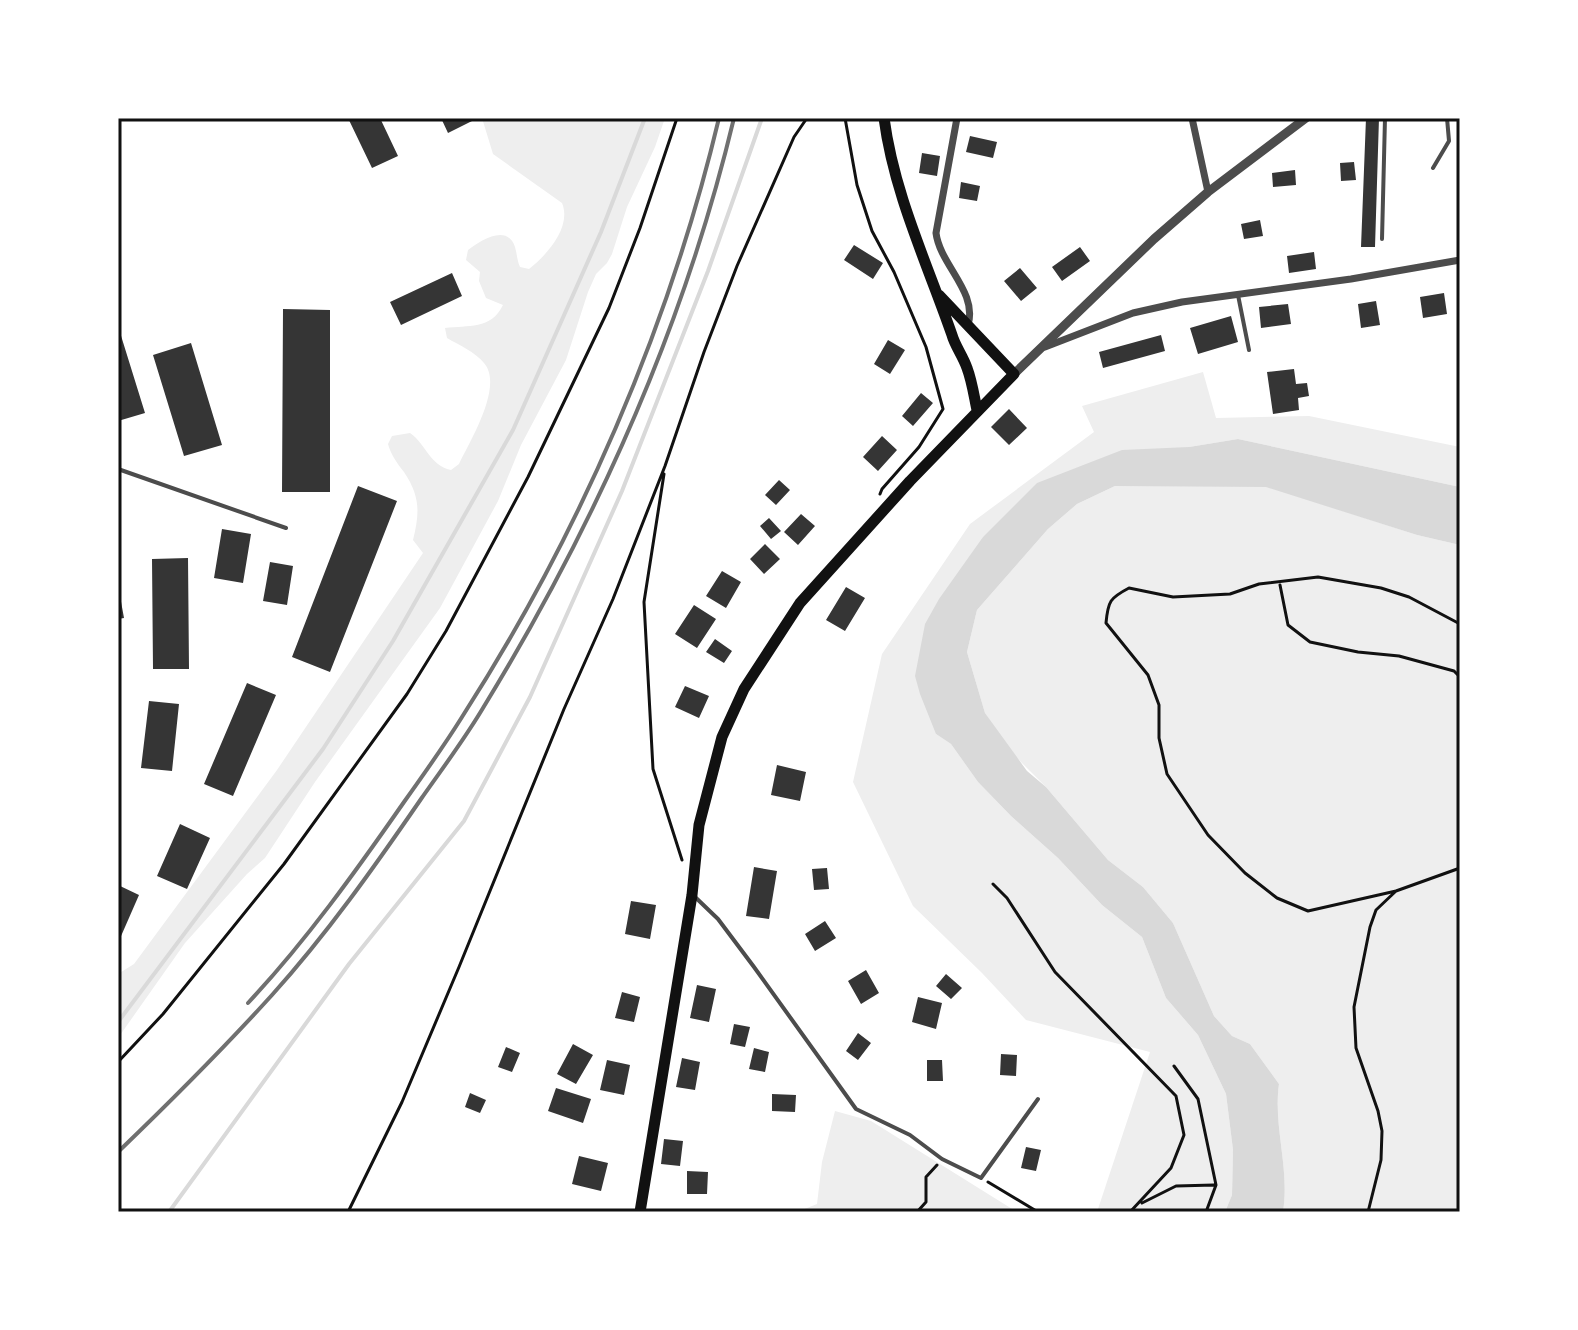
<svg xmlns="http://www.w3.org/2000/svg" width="1578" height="1330" viewBox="0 0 1578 1330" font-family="Rubik,sans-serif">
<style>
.green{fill:#eee}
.water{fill:#d9d9d9}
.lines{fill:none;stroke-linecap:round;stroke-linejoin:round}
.stream{stroke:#d9d9d9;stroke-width:4}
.building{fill:#353535}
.path{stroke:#111;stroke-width:3}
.service{stroke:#4c4c4c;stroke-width:4}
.minor{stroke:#4c4c4c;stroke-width:7}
.tertiary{stroke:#4c4c4c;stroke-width:9}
.primary{stroke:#111;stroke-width:11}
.rail{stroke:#707070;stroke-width:4}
.neatline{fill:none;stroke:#111;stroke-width:3}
</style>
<rect width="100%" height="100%" fill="#fff"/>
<path class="green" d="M482,118h183l-10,29 -28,60 -15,47 -5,9 -11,11 -8,18 -22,68 -45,85 -23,56 -58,107 -125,174 -50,76 -18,16 -62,69 -67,95v-64l16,-10 143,-194 146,-217 -10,-13c7,-28 7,-44 -9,-68 -7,-9 -13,-17 -16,-28l4,-8 18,-3c17,12 19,32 41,37l8,-6c11,-23 45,-78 25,-101 -9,-11 -25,-18 -37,-25l-2,-10c23,-3 46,2 58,-23l-17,-7 -7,-17 1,-9 -14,-12 2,-10c12,-9 39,-27 47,-3 2,7 2,13 5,20l9,2c18,-14 43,-42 33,-66l-69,-49z
M1203,372l13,46 93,-2 151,31v40l-222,-48 -49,8 -206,90 -47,197 15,10 27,38 33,34 47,42 44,47 40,32 24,61 32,37 28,59 7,56 -1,45 -7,17h-128l53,-160 -124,-32 -44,-47 -69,-67 -60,-124 29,-128 88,-130 124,-92 -12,-26z
M1177,485l89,1 151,49 43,10v667h-177c7,-44 -10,-85 -4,-128l-29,-40 -18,-8 -18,-20 -41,-93 -30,-36 -35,-27 -62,-73 -35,-35 -26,-39 -18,-61 10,-42 71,-81 29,-25 38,-18z
M835,1111l36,10 146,91h-220l20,-8 5,-42z"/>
<path class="water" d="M1238,439l222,48v58l-43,-10 -151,-48 -151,-1 -38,18 -29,25 -71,81 -10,42 18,61 42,58 19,16 62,73 35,27 30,36 41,93 18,20 18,8 29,40c-6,43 11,84 4,128h-58l7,-17 1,-45 -7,-56 -28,-59 -32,-37 -24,-61 -40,-32 -44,-47 -47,-42 -33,-34 -27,-38 -15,-10 -16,-40 -5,-18 10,-52 14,-25 44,-62 54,-54 85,-33 67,-3z"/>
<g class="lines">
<path class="stream" d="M118,1022l205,-273 70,-108 120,-211 88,-198 44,-114
M169,1212l180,-248 115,-143 66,-124 92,-206 86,-220 54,-153"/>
</g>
<path class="building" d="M348,118h32l18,38 -26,12z
M441,118h37l-30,15z
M1366,118h13l-4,129h-14z
M970,136l27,6 -4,16 -27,-6z
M922,153l18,3 -3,20 -18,-3z
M1354,162l2,18 -15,1 -1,-18z
M1295,170l1,15 -23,2 -1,-14z
M961,182l19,4 -3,15 -18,-3z
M1260,220l3,16 -19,3 -3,-15z
M854,245l29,18 -10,16 -29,-19z
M1080,247l10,14 -28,20 -10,-14z
M1314,252l2,17 -27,4 -2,-17z
M1020,268l17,20 -16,13 -17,-20z
M452,273l10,23 -61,29 -11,-23z
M1444,293l3,21 -24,4 -3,-21z
M1376,301l4,24 -19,3 -3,-24z
M1288,304l3,20 -30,4 -2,-21z
M283,309l47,1v182h-48z
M1231,316l7,26 -40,12 -8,-26z
M118,326l27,87 -27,8z
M1161,335l4,16 -62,17 -4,-16z
M888,340l17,10 -15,24 -16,-10z
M191,343l31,102 -38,11 -31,-101z
M1294,369l2,15 11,-1 2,13 -11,2 1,12 -26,4 -6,-42z
M921,393l12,10 -20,23 -11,-10z
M1009,409l18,19 -18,17 -18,-18z
M882,436l15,14 -19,21 -15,-14z
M779,480l11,10 -14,15 -11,-10z
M358,486l39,15 -67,171 -38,-15z
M801,514l14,12 -17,19 -14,-13z
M769,518l12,13 -10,8 -11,-13z
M222,529l29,5 -8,49 -29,-5z
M765,544l15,15 -16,15 -14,-15z
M188,558l1,111h-36l-1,-110z
M270,562l23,4 -6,39 -24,-4z
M722,571l19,11 -15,26 -20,-12z
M118,585l6,33 -6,1z
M846,587l19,11 -20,33 -19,-11z
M694,605l22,14 -19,29 -22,-14z
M715,639l17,12 -8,12 -18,-11z
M247,683l29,12 -43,101 -29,-12z
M685,686l24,10 -10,22 -24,-11z
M149,701l30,3 -7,67 -31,-3z
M777,765l29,7 -6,29 -29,-6z
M180,824l30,14 -23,51 -30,-13z
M754,867l23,4 -8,48 -23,-3z
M827,868l2,21 -15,1 -2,-21z
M118,885l21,10 -21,48z
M631,901l25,4 -6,34 -25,-5z
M825,921l11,17 -21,13 -10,-17z
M866,970l13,23 -18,11 -13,-23z
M946,974l16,14 -11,11 -15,-13z
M697,985l19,4 -7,33 -19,-4z
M622,992l18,5 -6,25 -19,-4z
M918,997l24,6 -6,26 -24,-7z
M734,1024l16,3 -5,20 -15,-3z
M858,1033l13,10 -13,17 -12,-9z
M573,1044l20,11 -17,29 -19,-10z
M506,1047l14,6 -8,19 -14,-5z
M754,1048l15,4 -4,20 -16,-3z
M1001,1054l16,1 -1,21 -16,-1z
M682,1058l18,4 -5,28 -19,-3z
M607,1060l23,5 -6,30 -24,-5z
M927,1060h15l1,21h-16z
M556,1088l35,11 -8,24 -35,-12z
M470,1093l16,7 -6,13 -15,-6z
M772,1094l24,1 -1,17 -23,-1z
M664,1139l19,2 -3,25 -19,-2z
M1026,1147l15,3 -5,21 -15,-3z
M579,1156l29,7 -7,28 -29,-7z
M687,1171l21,1 -1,22h-20z"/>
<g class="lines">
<path class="path" d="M845,118l12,67 15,46 22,41 32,75 17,62 -24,38 -37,42 -2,5
M664,474l-20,128 9,167 29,91
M1280,585l8,40 22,17 48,10 41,4 55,15 6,6
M993,884l14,14 48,74 121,124 8,39 -13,33 -41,44
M1396,891l-88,20 -31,-13 -32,-25 -37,-38 -41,-61 -8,-36v-33l-11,-30 -42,-52c2,-22 4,-25 23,-35l44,9 57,-3 29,-10 59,-7 63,11 28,9 51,27
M118,1062l45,-48 121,-150 123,-170 39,-63 82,-154 81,-169 31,-80 37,-110
M1174,1066l24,33 18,86 -10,27
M988,1182l50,30
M1142,1203l34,-17 38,-1
M348,1212l54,-110 57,-135 105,-258 49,-110 52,-133 39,-114 33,-86 57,-129 13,-19
M917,1212l9,-10v-25l11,-12
M1368,1212l13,-52 1,-29 -4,-20 -22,-63 -2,-41 16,-80 6,-17 20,-19 64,-23"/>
<path class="service" d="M1433,168l16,-27 -2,-23
M1382,239l3,-121
M1238,295l11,55
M118,469l168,59
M694,896l24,23 36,48 102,142 54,26 32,24 39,19 57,-79"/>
<path class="minor" d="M957,118l-21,115c4,32 42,59 32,92
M1192,118l16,74
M1045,347l88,-34 49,-11 169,-23 109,-19"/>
<path class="tertiary" d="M1014,374l140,-135 54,-47 98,-74"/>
<path class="primary" d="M884,118c10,76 43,145 68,217 3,11 11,21 15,33 5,13 7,28 10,42
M640,1212l52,-317 7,-70 23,-88 22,-48 56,-86 110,-122 104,-107 -75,-79"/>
<path class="rail" d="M248,1003c58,-62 108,-132 156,-201 20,-28 40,-56 58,-85 117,-182 207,-389 257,-599
M118,1152c53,-51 105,-103 154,-157 55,-61 103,-129 149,-196 21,-30 43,-59 62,-91 112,-183 201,-381 251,-590"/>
</g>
<rect width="1578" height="1330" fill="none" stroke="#ffffff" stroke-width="240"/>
<rect x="120" y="120" width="1338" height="1090" class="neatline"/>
</svg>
